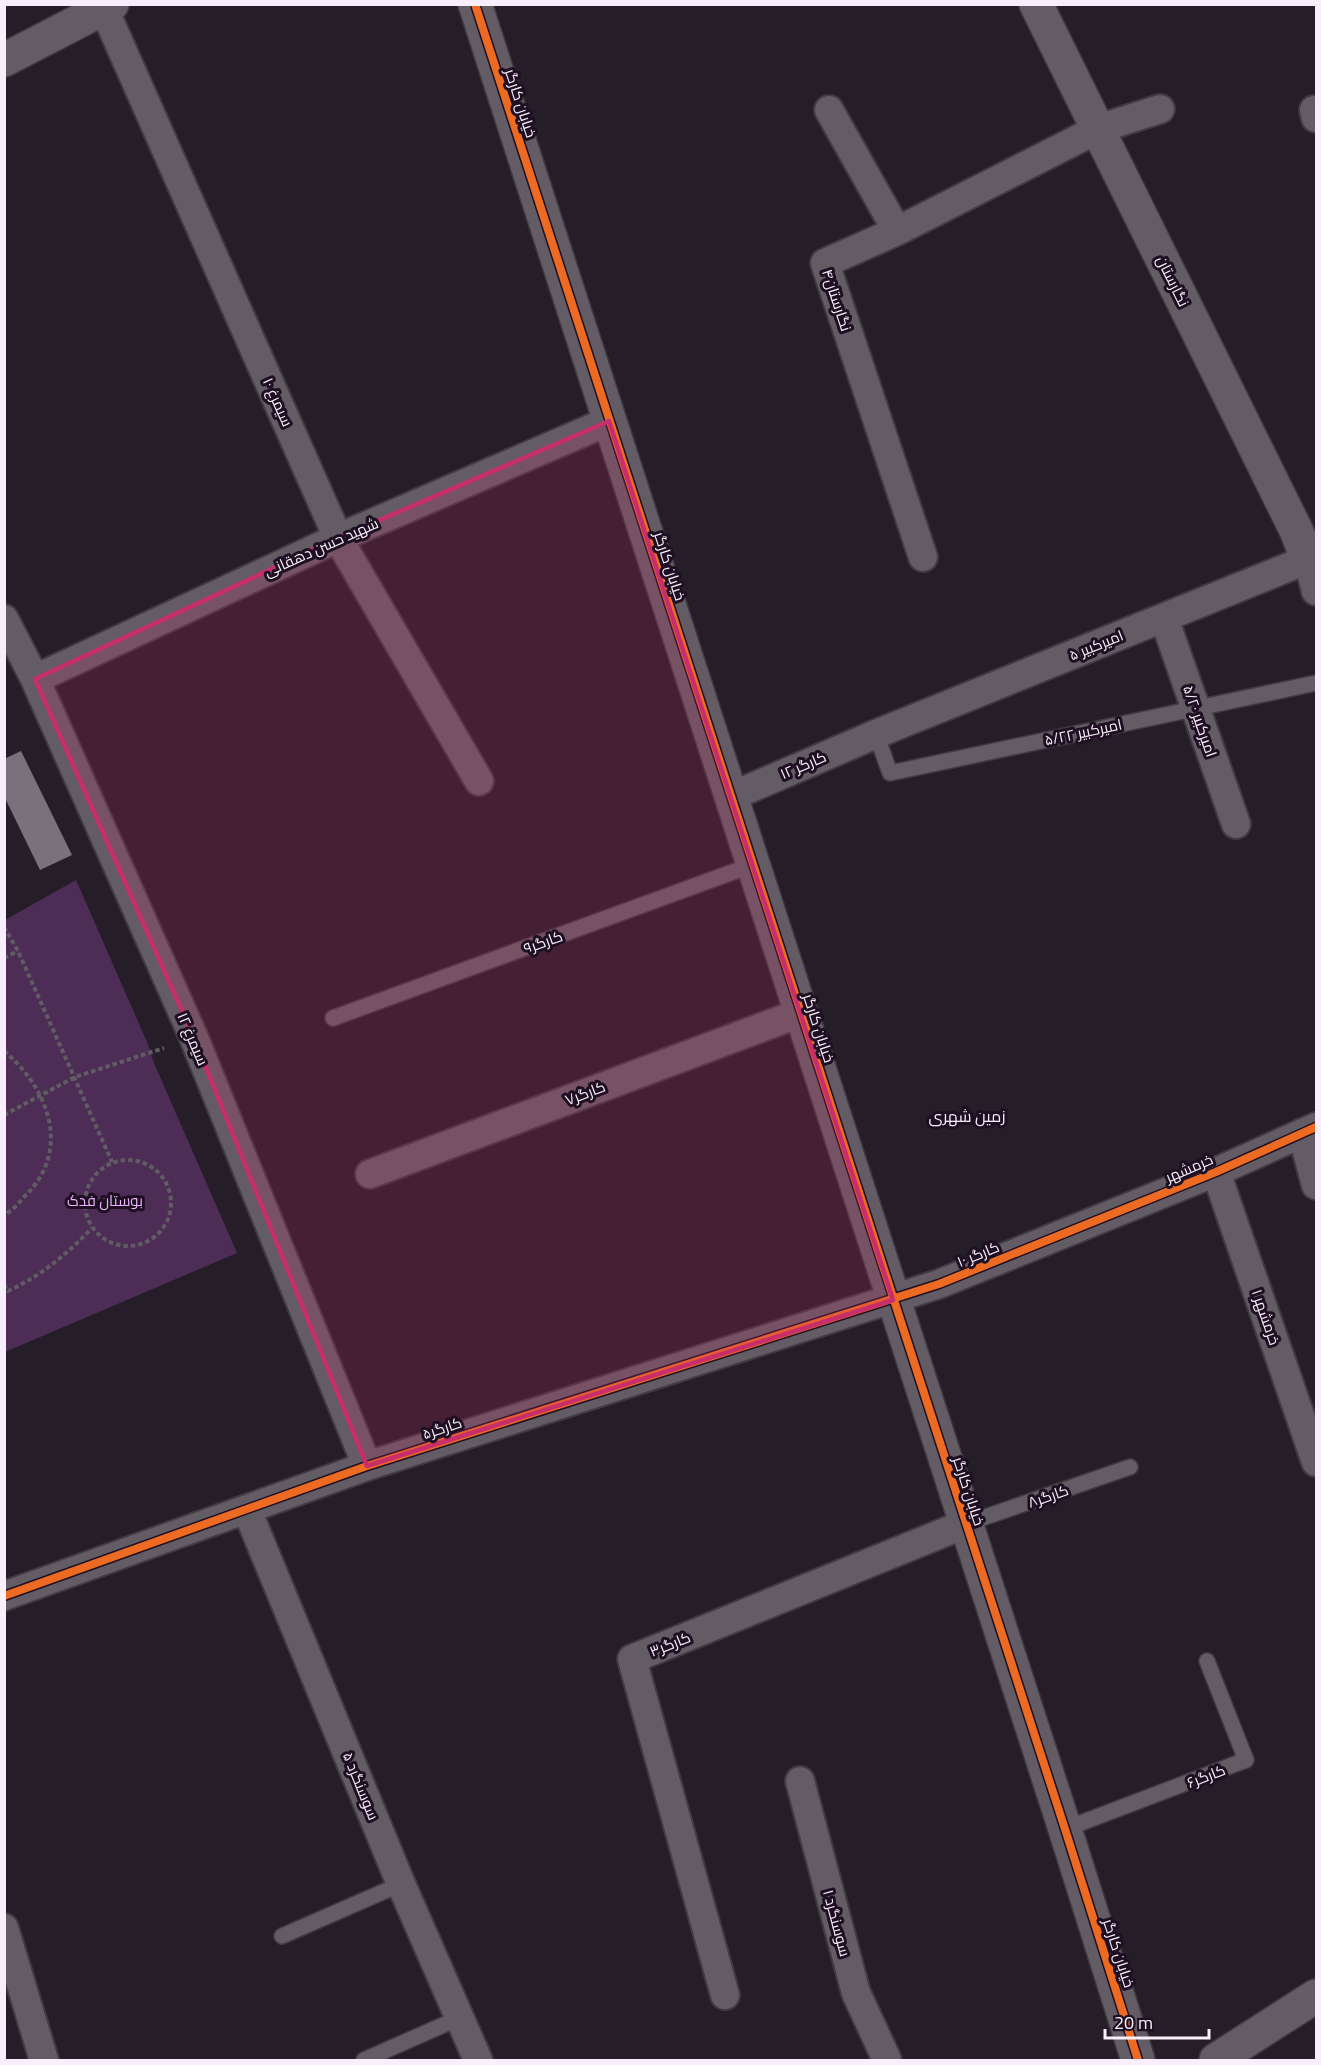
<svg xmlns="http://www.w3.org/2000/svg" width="1321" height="2065" viewBox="0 0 1321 2065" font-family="'Titillium Web',Cairo,sans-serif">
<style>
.green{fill:#4d2d56}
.building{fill:#79727c}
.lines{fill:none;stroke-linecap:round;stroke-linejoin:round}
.service-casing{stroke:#403a43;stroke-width:18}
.minor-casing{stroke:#403a43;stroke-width:32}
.tertiary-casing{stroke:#403a43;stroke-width:36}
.path{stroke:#615c64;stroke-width:4;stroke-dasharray:4.5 3;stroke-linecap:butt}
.service{stroke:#635c65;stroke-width:15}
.minor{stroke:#635c65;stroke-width:28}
.tertiary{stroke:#635c65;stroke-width:33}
.cycleway-casing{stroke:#1e1022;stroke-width:11}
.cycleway{stroke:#ed6a23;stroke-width:8}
.marked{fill:#c82e6b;fill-opacity:0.2;stroke:#c82e6b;stroke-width:4.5;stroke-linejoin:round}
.labels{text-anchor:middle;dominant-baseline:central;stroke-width:6;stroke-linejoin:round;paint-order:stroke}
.street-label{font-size:15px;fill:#f9effc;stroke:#1e1022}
.park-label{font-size:15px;fill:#ebb3fa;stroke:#1e1022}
.neighbourhood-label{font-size:16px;fill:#f9effc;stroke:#1e1022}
</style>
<rect width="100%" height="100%" fill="#251d28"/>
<path class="green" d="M76,880l71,162 7,21 83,190 -232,99v-432z"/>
<path class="building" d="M21,751l51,104 -32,15 -36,-74v-37z"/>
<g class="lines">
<g class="service-casing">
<path id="service" d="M876,734l14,39 426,-90
M333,1018l419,-153
M965,1524l165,-57
M1065,1829l181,-69 -39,-99
M282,1936l119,-52
M364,2060l95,-42"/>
</g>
<g class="minor-casing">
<path id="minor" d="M104,9l234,529 141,243
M829,110l68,121
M1314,110l2,8
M923,557l-98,-294 72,-32 201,-102 62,-20
M1308,560l8,31
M1164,618l72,206
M4,619l31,60 159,359 173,428
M35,679l303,-141 271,-117
M730,797l146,-63 440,-178
M1302,1133l14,52
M1216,1172l100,290
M370,1174l430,-161
M247,1510l154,374 77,176
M4,1596l363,-130 572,-182 277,-112 100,-45
M800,1781l56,212 31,67
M4,1928l40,132
M725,1995l-93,-336 333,-135"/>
</g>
<g class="tertiary-casing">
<path id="tertiary" d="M475,4l590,1825 73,231
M1036,4l260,526 12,30
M4,60l108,-56
M1216,2060l100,-64"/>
</g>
<path class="path" d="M4,927l14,24 94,211
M4,958l14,-7
M4,1051c45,38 68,99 21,145 -6,7 -13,15 -21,19
M4,1115l71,-38 89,-29
M85 1203a43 43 0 1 1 86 0a43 43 0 1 1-86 0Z
M4,1284l4,7c33,-15 59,-37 84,-63"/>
<use href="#service" class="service"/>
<use href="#minor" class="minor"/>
<use href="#tertiary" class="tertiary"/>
<g class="cycleway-casing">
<path id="cycleway" d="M475,4l590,1825 73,231
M4,1596l363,-130 572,-182 277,-112 100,-45"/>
</g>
<use href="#cycleway" class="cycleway"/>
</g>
<path class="marked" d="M609,421l284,879 -526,166 -173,-428 -159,-359 303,-141z"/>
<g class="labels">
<g class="street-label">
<text transform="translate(521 103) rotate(72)">خیابان کارگر</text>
<text transform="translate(1173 281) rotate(64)">نگارستان</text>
<text transform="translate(837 300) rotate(72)">نگارستان۴</text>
<text transform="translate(278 402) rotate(66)">سیمرغ ۱۰</text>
<text transform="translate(321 547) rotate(-24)">شهید حسن دهقانی</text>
<text transform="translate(670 566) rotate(72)">خیابان کارگر</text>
<text transform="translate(1096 645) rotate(-22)">امیرکبیر ۵</text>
<text transform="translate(1200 721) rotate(71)">امیرکبیر ۵/۲۰</text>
<text transform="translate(1083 732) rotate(-12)">امیرکبیر ۵/۲۲</text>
<text transform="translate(803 765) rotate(-23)">کارگر ۱۲</text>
<text transform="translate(543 942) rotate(-20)">کارگر۹</text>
<text transform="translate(819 1028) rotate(72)">خیابان کارگر</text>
<text transform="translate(193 1039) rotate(67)">سیمرغ ۱۲</text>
<text transform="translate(585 1093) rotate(-21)">کارگر۷</text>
<text transform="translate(1189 1168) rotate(-23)">خرمشهر</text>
<text transform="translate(978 1254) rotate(-22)">کارگر ۱۰</text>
<text transform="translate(1266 1317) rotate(71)">خرمشهر ۱</text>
<text transform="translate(442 1428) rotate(-18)">کارگر۵</text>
<text transform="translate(969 1491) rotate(72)">خیابان کارگر</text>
<text transform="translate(1048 1496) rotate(-19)">کارگر۸</text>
<text transform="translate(670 1644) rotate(-22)">کارگر۳</text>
<text transform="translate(1206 1776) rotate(-21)">کارگر۶</text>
<text transform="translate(361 1786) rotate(68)">سوسنگرد ۵</text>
<text transform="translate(837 1923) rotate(75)">سوسنگرد ۱</text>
<text transform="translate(1119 1953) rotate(72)">خیابان کارگر</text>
</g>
<g class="park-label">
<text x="105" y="1200">بوستان فدک</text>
</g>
<g class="neighbourhood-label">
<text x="967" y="1116">زمین شهری</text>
</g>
</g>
<rect width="1321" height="2065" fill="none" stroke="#f9effc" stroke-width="12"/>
<path d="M1105 2029v9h104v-9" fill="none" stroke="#f9effc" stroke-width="3"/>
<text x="1114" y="2029" font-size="18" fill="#f9effc" stroke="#1e1022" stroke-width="4.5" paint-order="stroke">20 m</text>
</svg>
